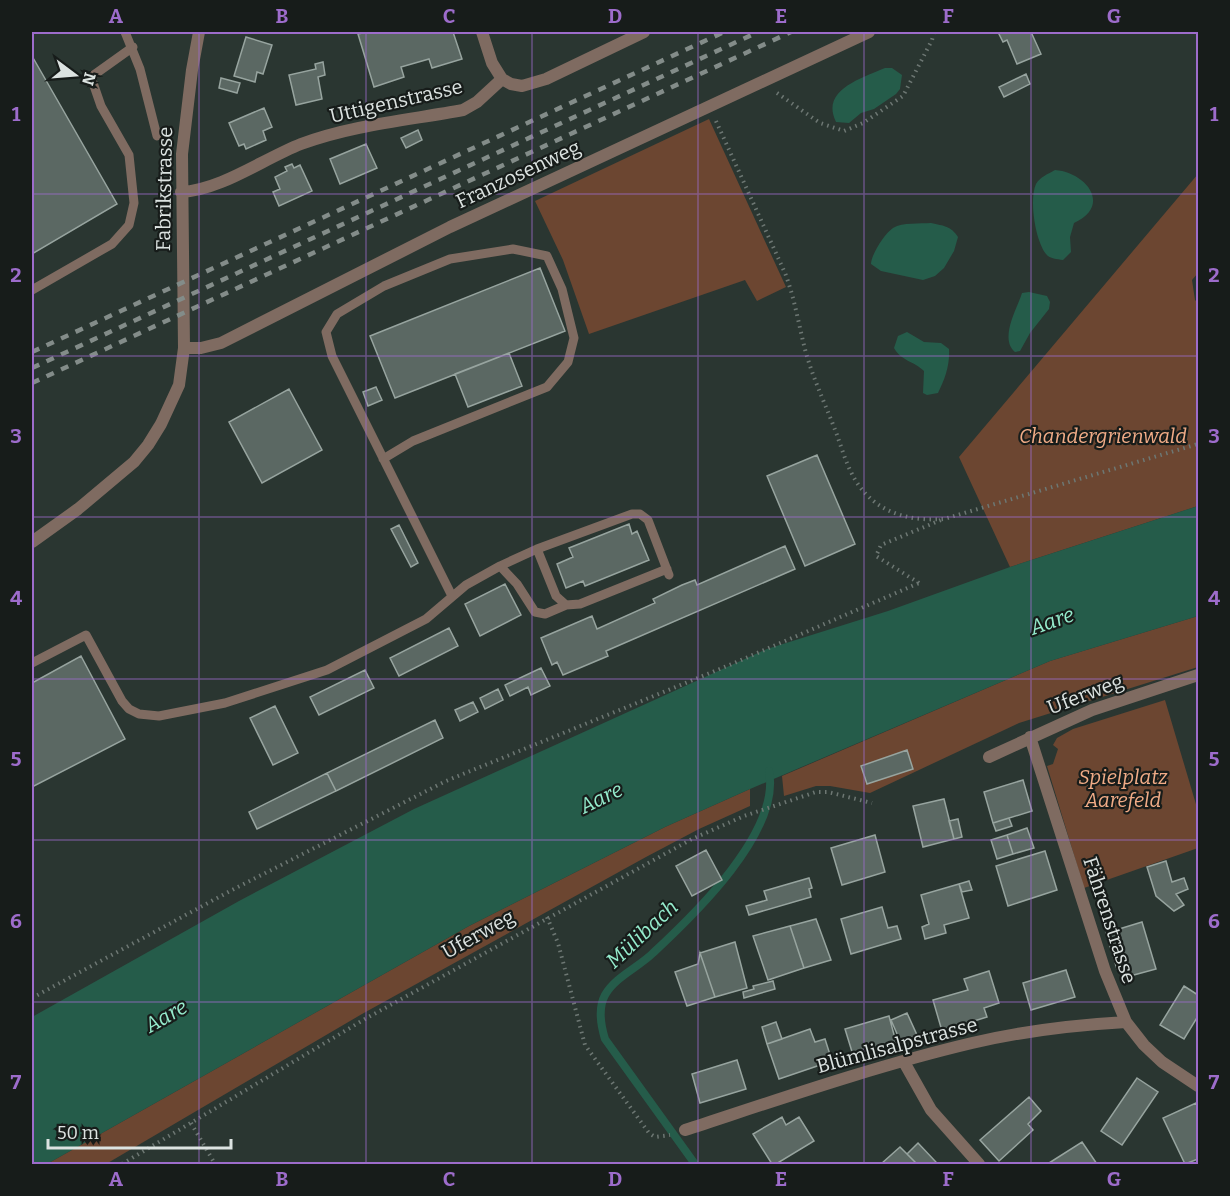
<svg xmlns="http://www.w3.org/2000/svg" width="1230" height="1196" viewBox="0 0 1230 1196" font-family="Bitter,serif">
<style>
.green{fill:#6c4631}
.water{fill:#255c4a}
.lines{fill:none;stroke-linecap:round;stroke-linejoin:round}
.stream{stroke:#255c4a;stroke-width:8}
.building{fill:#5b6863;stroke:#97a49f;stroke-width:1.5}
.path{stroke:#6d7773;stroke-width:4;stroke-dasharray:1.5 4.5;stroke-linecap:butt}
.lane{stroke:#7f6b61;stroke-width:9}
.street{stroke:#7f6b61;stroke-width:12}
.rail{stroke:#838c89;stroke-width:4.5;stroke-dasharray:8 8;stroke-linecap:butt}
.grid{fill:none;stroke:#9d6ccb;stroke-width:1.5;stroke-opacity:0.55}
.labels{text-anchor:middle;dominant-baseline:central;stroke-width:4.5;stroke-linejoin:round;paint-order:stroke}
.street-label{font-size:20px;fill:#dce3e1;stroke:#171c1a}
.park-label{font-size:20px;font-style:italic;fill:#f1ac87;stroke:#171c1a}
.water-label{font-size:21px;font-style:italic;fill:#95eccd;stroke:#171c1a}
.neatline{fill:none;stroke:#9d6ccb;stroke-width:2}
.grid-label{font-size:20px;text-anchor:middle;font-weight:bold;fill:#9d6ccb}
</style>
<rect width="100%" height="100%" fill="#2a3631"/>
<path class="green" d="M709,119l77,168 -29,14 -12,-21 -156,54 -26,-74 -28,-59z
M1198,174v99l-6,7 3,20 3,3v203l-188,61 -51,-110z
M1198,616v51l-179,56 -149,70 -40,-7h-14l-32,10 -2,-20 268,-115z
M1165,700l33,111v37l-114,40 -37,-122 6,-2 5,-15 -5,-4 4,-7 16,-9z
M750,789v17l-51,23 -53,28 -284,157 -256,150h-59l422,-238 196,-99z"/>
<path class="water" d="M885,68h7l10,7 -2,14 -4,5 -22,15 -13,4 -12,10 -13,-1c-16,-32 26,-44 49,-54z
M1055,170c30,2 58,35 19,53l-4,14 1,15 -8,8c-6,-1 -13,-1 -17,-6 -11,-14 -17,-55 -10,-70 4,-7 12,-10 19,-14z
M931,223c13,3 20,3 27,14l-4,14 -10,17 -9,8 -12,4 -42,-9 -10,-7c0,-9 14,-31 22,-36 10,-6 27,-4 38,-5z
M1029,292l18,4 3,6 -1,7 -19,24 -10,18 -5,1c-16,-13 2,-43 7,-59z
M907,332l17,10 17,1 8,6c1,16 -4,30 -11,44l-11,2 -4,-2 1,-22c-10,-10 -23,-10 -30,-23l4,-12z
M1198,506v110l-148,45 -300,128 -85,38 -196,99 -422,238h-15v-147l207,-116 175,-92 353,-160 121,-38 122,-44z"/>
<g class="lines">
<path class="stream" d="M695,1164l-90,-125c-4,-13 -7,-31 0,-44 10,-18 34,-28 48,-42 41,-38 128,-121 116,-182"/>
</g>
<path class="building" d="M367,32h86l9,27 -30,9 -3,-9 -28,8 3,10 -30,10 -16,-53z
M1002,32h29l10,22 -24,10 -10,-24 -4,2 -4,-8z
M246,37l26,8 -9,29 -6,-2 -2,10 -21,-6z
M32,56l85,148 -85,50z
M323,62l2,13 -7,2 4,22 -26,6 -7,-30 27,-6 -1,-5z
M1026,74l4,10 -26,13 -5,-10z
M221,78l19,5 -3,10 -18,-5z
M264,108l8,19 -9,4 3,9 -20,9 -2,-5 -5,2 -10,-23z
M418,130l4,10 -16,8 -5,-10z
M366,144l11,24 -37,16 -10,-25z
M292,164l2,4 6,-3 12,26 -33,15 -6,-14 7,-3 -5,-12 12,-6 -2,-4z
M540,268l25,63 -170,67 -25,-62z
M509,353l13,33 -54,21 -13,-33z
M376,387l6,13 -14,6 -5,-14z
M289,389l33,61 -60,33 -33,-61z
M817,455l38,89 -50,22 -38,-90z
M629,524l3,10 5,-3 12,29 -64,26 -2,-5 -17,7 -9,-24 16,-7 -4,-9z
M399,525l19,38 -7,4 -20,-38z
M785,546l10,23 -189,82 2,5 -45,19 -6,-13 -5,3 -11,-27 51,-22 5,13 58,-26 -2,-4 29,-14 13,-5 2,5z
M505,584l16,31 -41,21 -15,-32z
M449,628l9,18 -59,30 -9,-18z
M81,656l44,83 -93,48v-104z
M541,668l9,18 -19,9 -3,-8 -18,9 -5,-11z
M365,670l9,18 -55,27 -9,-18z
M498,689l5,11 -18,9 -5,-11z
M473,702l5,10 -18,9 -5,-11z
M275,706l23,47 -25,12 -23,-47z
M435,720l8,18 -107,53 -9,-18z
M907,750l6,19 -46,15 -6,-18z
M327,773l9,18 -79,38 -8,-17z
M1023,780l9,31 -39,12 -9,-31z
M944,799l10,40 -31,8 -10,-41z
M1009,818l3,8 -16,5 -3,-8z
M958,819l4,18 -8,2 -5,-18z
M1027,828l7,20 -21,6 -6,-19z
M875,835l10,37 -43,13 -11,-37z
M1007,835l6,19 -16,5 -6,-19z
M706,850l16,30 -30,16 -16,-30z
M1045,851l12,39 -49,16 -12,-40z
M1166,861l6,21 12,-4 4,11 -12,5 8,11 -10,6 -18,-15 -9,-29z
M809,878l3,10 -3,1 2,8 -62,18 -3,-9 21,-6 -3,-9z
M969,881l3,9 -10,2 -3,-8z
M959,884l10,34 -25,7 2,8 -21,6 -3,-12 7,-3 -8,-29z
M882,907l6,21 9,-2 4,13 -50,15 -10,-35z
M816,919l15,41 -27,8 -14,-42z
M1142,922l14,47 -26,7 -3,-10 -10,3 -11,-36z
M790,926l14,42 -36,12 -15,-44z
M735,942l12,46 -32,9 -15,-44z
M700,953l15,44 -28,9 -12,-34 23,-8z
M1066,970l9,27 -44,13 -8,-27z
M989,971l10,32 -15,5 3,9 -45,14 -9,-31 35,-10 -4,-11z
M773,981l2,8 -31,9 -1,-6 11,-3 -1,-3z
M1184,986l14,9v21l-14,23 -24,-14z
M907,1013l10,22 -16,8 -10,-23z
M889,1016l7,26 -43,13 -8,-26z
M776,1022l6,17 -15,5 -5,-17z
M810,1029l5,13 10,-3 7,22 -53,18 -12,-35z
M737,1060l9,29 -46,14 -8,-29z
M1137,1078l21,14 -36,53 -21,-14z
M1029,1097l12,14 -13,13 5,6 -34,31 -19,-21z
M1196,1103l2,4v52l-13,5 -22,-46z
M782,1117l4,8 13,-8 15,24 -38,23h-4l-19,-30z
M1082,1142l15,22h-46l-2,-1z
M918,1143l18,19 -3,2h-16l-10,-10z
M900,1147l17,17h-36z"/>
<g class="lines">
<path class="path" d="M777,93l43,30 24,8 19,-8 40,-27 29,-56 2,-8
M716,121l69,152c10,26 14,54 21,80 8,28 21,55 31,82 7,20 13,42 28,58 21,23 50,28 79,26l254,-75
M919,583l-43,-27 5,-11 60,-25
M547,917l11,26 27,102 64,88 6,4 15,-2
M32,998l200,-108 214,-109 286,-117 187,-81
M191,1123l24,41
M122,1164l243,-145 327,-180 52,-23 72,-24h12l44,11"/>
<path class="lane" d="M125,32l15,37 17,67
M32,290l80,-46 17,-19 5,-22 -5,-48 -28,-49 -10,-29 42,-30
M383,459l30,-18 134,-54 21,-25 6,-24 -12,-49 -15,-33 -34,-7 -63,10 -66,27 -47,28 -11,18 6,24 120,240
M537,549l19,47 10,9 14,-1 87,-35
M500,566l17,18 18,28 10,2 21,-9
M32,663l54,-28 36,66 7,8 10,5 20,2 66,-13 102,-33 99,-51 40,-34 34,-19 37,-17 95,-35h8l8,6 21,55"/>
<path class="street" d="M482,32l10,31 10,16 9,5 11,2 24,-7 98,-47
M181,192c40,-2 82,-33 120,-48 51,-19 108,-24 162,-34l14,-8 25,-23
M184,348h17l20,-5 229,-116 419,-195
M32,542l46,-33 56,-47 14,-17 13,-21 18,-39 5,-37 -2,-194 10,-84 7,-38
M1030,737l75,234 21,51 18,23 18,17 36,24
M989,757l103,-47 106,-35
M904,1062l27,48 48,54
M685,1130c95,-31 190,-64 287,-87 51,-12 102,-18 154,-21"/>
<path class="rail" d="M32,352l692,-320
M32,368l726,-336
M32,383l759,-351"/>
</g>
<path class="grid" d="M199,32v1132M366,32v1132M532,32v1132M698,32v1132M864,32v1132M1031,32v1132M32,194h1166M32,356h1166M32,517h1166M32,679h1166M32,840h1166M32,1002h1166"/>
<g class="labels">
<g class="street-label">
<text transform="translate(396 101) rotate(-13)">Uttigenstrasse</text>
<text transform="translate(518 174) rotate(-25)">Franzosenweg</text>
<text transform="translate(164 189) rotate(-89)">Fabrikstrasse</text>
<text transform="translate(1085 694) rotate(-21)">Uferweg</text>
<text transform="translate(1110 920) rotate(72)">Fährenstrasse</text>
<text transform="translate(478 934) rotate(-29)">Uferweg</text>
<text transform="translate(897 1045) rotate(-15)">Blümlisalpstrasse</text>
</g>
<g class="park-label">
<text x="1103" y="436">Chandergrienwald</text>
<text x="1123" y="777">Spielplatz<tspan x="1123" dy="23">Aarefeld</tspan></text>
</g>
<g class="water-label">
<text transform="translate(1052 621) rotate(-19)">Aare</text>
<text transform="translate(601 798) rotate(-26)">Aare</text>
<text transform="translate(642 934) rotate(-43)">Mülibach</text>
<text transform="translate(166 1016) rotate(-30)">Aare</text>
</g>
</g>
<rect width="1230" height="1196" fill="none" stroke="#171c1a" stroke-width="66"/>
<g transform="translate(75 75) rotate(106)" stroke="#171c1a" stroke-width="4.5" paint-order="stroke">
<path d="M0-4.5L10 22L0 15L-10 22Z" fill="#dce3e1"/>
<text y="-9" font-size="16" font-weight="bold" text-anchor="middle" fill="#dce3e1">N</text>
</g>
<path d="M48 1139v9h183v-9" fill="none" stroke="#dce3e1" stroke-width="3"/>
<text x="57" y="1139" font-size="18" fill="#dce3e1" stroke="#171c1a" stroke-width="4.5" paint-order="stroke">50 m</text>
<rect x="33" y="33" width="1164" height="1130" class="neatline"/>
<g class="grid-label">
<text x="116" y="23">A</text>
<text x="282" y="23">B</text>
<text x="449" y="23">C</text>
<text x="615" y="23">D</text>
<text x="781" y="23">E</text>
<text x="948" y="23">F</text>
<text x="1114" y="23">G</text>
<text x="16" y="121">1</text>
<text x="1214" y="121">1</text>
<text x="16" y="282">2</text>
<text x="1214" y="282">2</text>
<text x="16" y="443">3</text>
<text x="1214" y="443">3</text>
<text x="16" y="605">4</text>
<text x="1214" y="605">4</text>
<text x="16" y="766">5</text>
<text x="1214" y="766">5</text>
<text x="16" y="928">6</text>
<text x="1214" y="928">6</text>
<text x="16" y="1089">7</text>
<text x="1214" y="1089">7</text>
<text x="116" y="1186">A</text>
<text x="282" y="1186">B</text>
<text x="449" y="1186">C</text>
<text x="615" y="1186">D</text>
<text x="781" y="1186">E</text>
<text x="948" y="1186">F</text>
<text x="1114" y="1186">G</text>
</g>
</svg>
